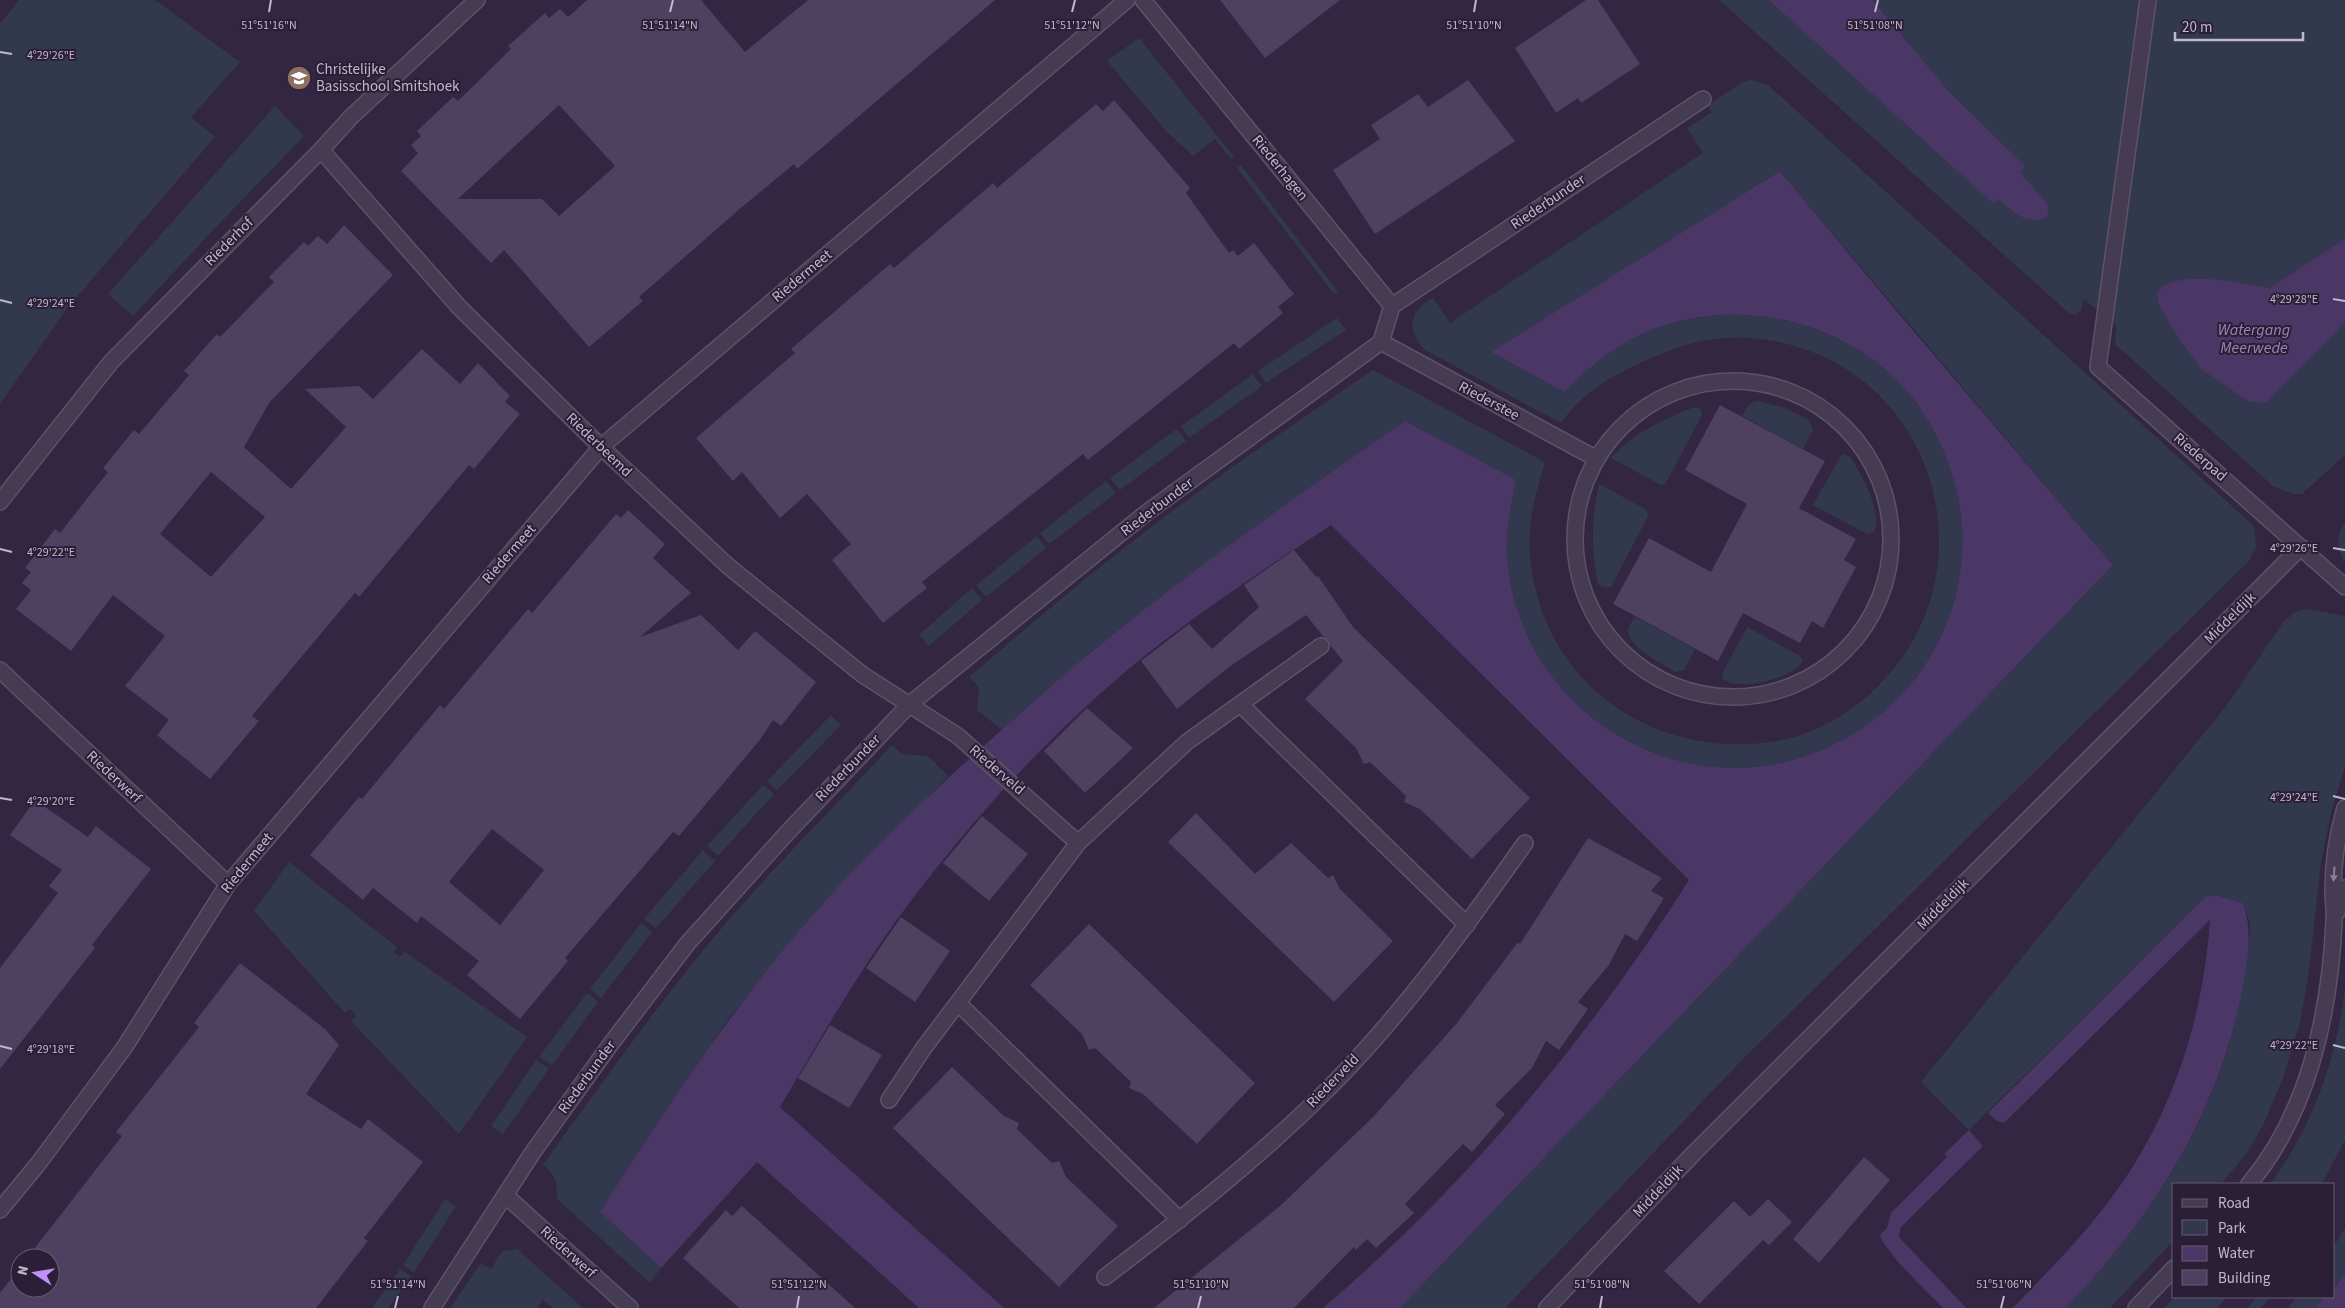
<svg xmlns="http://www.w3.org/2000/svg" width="2345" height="1308" viewBox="0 0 2345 1308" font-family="'Source Sans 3',sans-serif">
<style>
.green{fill:#32394f}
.water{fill:#4a3765}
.building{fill:#4d4060;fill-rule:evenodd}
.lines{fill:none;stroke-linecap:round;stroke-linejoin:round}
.minor-casing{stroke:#5d5369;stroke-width:18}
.minor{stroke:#453b52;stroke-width:15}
.oneway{fill:#898095}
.ticks{fill:none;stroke:#c1b8cc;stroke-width:2}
.labels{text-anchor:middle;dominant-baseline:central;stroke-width:4;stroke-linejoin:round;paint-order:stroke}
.poi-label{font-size:15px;fill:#c1b8cc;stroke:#2a1f37;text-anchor:start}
.street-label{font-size:15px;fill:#c1b8cc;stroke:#2a1f37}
.water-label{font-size:16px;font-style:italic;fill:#9b86b7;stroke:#2a1f37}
.ticks-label{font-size:12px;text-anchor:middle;fill:#c1b8cc;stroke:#2a1f37;stroke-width:4;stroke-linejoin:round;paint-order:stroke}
</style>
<rect width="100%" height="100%" fill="#322642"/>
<path class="green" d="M19,0h136l85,62 -49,55 24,20 -147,170 -68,97v-380z
M1719,0h626v455l-43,39h-9l-20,-8 -158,-142 1,-18 -32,-27 -3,11 -6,5 -6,-2z
M1139,38l95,119 -3,2 -16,-20 -22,17 -26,-24 -60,-71z
M1751,80l17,5 486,441 2,22 -8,14 -505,497 -238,249h-105l713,-743 -333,-394 -289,181 73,40c21,-21 42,-39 68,-53 90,-47 215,-24 279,57 21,26 35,56 44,89 15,52 7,113 -19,161 -24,46 -63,81 -110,102 -143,65 -311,-37 -319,-195 -1,-25 4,-49 8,-73l-110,-59 -222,159 -89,69 -92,81 -25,-20 2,-23 -10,-10c62,-53 125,-107 190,-156 70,-53 142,-102 214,-151l172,92c-9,31 -18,60 -15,92 9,125 119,205 240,188 40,-5 75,-25 104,-52 116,-108 70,-304 -83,-345 -40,-11 -79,-10 -117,4 -42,16 -86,35 -113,74l-134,-72c-21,-16 -19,-42 6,-53l17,25 253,-170 -16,-25 25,-16 -4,-6 34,-24z
M275,106l29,30 -89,92 -82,88 -25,-22z
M1241,165l97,127 -4,2 -97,-126z
M1337,318l9,12 -80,53 -8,-12z
M1253,374l9,12 -73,52 -8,-12z
M1757,401l28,7 24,12 4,10 -10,19 -61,-33 7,-12z
M1694,407l7,2 1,6 -36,68 -5,2 -50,-27c23,-25 51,-38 83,-51z
M1177,429l9,12 -66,49 -10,-12z
M1842,454l7,2c12,16 34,56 25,76l-7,2 -54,-29z
M1106,481l10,12 -67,51 -9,-11z
M1599,484l48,26 1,6 -37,71h-8l-5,-3c-8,-35 -6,-65 1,-100z
M2345,523v39c-8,-11 -10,-28 0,-39z
M1037,536l9,12 -60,49 -10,-12z
M972,588l10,12 -53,46 -10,-11z
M2306,609l39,7v151l-14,45 -10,51 -12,107 -9,53 -17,55 -20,47 -16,28 -26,31h-47v56l-64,68h-44c88,-93 160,-202 177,-330 2,-17 8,-37 7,-53 -1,-7 -4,-15 -7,-22l-28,-8 -10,2 -236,233 -48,-48 306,-377 57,-84 13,-10z
M1635,617l60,32 -11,21 -8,2c-13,-7 -48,-25 -48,-41 0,-5 4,-10 7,-14z
M1747,627l53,29 3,5c-10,17 -64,31 -80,18l-1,-5z
M831,715l10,10 -64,65 -10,-9z
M892,745l10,9 26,2 20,20 -135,139 -84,103 -66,97 -63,97 61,56 -11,15 -93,-84c0,-15 0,-24 -14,-34 50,-70 100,-140 154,-207 60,-75 130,-143 195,-213z
M763,785l11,9 -56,62 -11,-10z
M703,850l12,11 -59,67 -12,-9z
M289,862l108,85 -4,5 7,5 5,-5 122,85 -68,97 -108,-113 5,-5 -6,-7 -5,4 -91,-102z
M641,923l11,9 -51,66 -11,-9z
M2345,987v153l-23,44h-52c42,-55 68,-129 75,-197z
M587,993l11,9 -46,63 -13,-8z
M536,1060l13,9 -46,65 -12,-8z
M445,1199l11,7 -42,66 -11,-7z
M2345,1228v47l-11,13v-42z
M517,1249l66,59h-30l-10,-8 -6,8h-87l31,-45 10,6 11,-18z
M400,1269l11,7 -23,32h-16z
M2175,1297h52l-10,11h-53z
M2257,1297h14l-10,11h-14z
M2297,1297h28l-10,11h-27z"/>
<path class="water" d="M1769,0h103l78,93 75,73 -5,7 27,30 1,13c-20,11 -35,-4 -50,-17l-4,5z
M1780,171l125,150 208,244 -713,743h-77c144,-123 265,-269 366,-428l-358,-355c-75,50 -153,100 -221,160 -78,68 -149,148 -211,232 -44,60 -81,126 -119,190l224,201h-85l-162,-146 -96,106 -61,-56c66,-103 132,-205 213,-297 59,-68 125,-129 192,-188 30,-26 60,-54 91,-79 99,-81 204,-154 309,-227l111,59c-5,24 -10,48 -9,73 8,158 176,260 319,195 47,-21 86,-56 110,-102 26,-48 34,-109 19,-161 -9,-33 -23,-63 -44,-89 -64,-80 -189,-105 -279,-57 -26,14 -47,32 -68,53l-73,-40z
M2345,239v83l-76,78 -6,3 -15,-2 -48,-33 -30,-43 -12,-23v-11c21,-23 85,-7 112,-3z
M2215,895l28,8c10,29 5,53 0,82 -23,128 -89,230 -177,323h-53c30,-32 62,-63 89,-98 66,-82 101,-185 108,-290l-206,203 -7,-2 -9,-8 217,-216z
M1969,1130l14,16 -82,81 -2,9 2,3 65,69h-23c-14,-15 -59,-56 -63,-73l7,-7 4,-15 56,-56 -3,-3z
M2345,1275v33h-30l10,-11h9v-9z"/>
<path class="building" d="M587,0h114l44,52 63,-52h187l-198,169 -3,-5 -52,43 -103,90 4,4 -54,46 -85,-97 -13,13 -90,-92 17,-18 -7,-8 10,-9 -4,-5 36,-34 5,4 53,-52 -3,-3 37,-33 4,5 11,-9 8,8zM559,105l56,61 -56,50 -17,-17h-84z
M1220,0h120l-75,58z
M1586,0h12l42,64 -59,39 -3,-5 -22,15 -41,-65z
M1468,80l47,61 -140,93 -42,-64 47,-31 -9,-14 47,-31 10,13z
M1114,100l76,88 -4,5 43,60 4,-3 5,6 16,-13 40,51 -16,13 5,6 -44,36 -5,-6 -146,117 -5,-6 -161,128 5,6 -44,35 -51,-63 19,-16 -44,-50 -27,24 -38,-46 -9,9 -37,-43 99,-85 -4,-4 99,-85 4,4 99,-85 4,5 99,-84 7,7z
M344,225l49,50 -124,128 -25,44 47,42 55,-62 -41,-38 54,-3 14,13 49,-50 38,35 18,-21 32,33 -5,6 15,12 -46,55 -5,-4 -110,132 -4,-4 -103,123 7,5 -49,58 -53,-44 12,-15 -44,-34 40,-50 -52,-41 -42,56 -55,-42 15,-19 -9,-7 9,-11 -6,-4 30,-39 5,4 48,-61 -5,-4 31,-38 5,4 50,-59 -5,-4 33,-37 3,3 54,-55 -5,-5 35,-35 4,4 10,-10 9,8zM211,472l54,45 -54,60 -51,-43z
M1720,405l105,56 -26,47 57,31 -12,21 12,7 -33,61 -11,-7 -12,22 -57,-30 -25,48 -105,-57 36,-66 62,34 36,-68 -62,-34z
M628,510l37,34 -12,14 38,35 -51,44 61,-22 37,35 17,-19 61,51 -35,44 -8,-6 -14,21 -80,95 -6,-4 -108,126 3,3 -48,58 -53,-44 12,-14 -58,-45 -4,7 -44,-35 -10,12 -53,-45 49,-58 3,2 78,-94 4,4 84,-100 4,4 84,-99 5,4zM492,829l52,41 -44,55 -51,-43z
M1294,550l22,27 2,-1 35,51 177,171 -58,61 -52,-50 -16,-7 2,-6 -36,-34 -6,2 -8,-16 -51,-49 38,-38 -37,-46 -77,52 -52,42 -36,-48 48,-37 23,25 47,-42 -15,-22z
M1087,708l46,40 -48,45 -41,-42z
M35,800l53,37 8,-11 55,43 -59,76 3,3 -95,121v-101l58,-75 -9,-7 13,-16 -52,-35z
M1196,813l59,61 36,-31 37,35 5,-3 7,14 53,52 -59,61 -166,-160z
M982,816l46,38 -39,47 -46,-38z
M1588,838l74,40 -11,13 13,7 -27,43 -12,-7 -16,31 -31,37 10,7 -29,41 -13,-9 -14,27 -37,37 10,9 -33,38 -9,-8 -58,60 9,9 -38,35 -9,-9 -11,11 -2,-3 -60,61h-140l126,-102 93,-89 84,-94 61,-81 2,2z
M901,917l49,34 -35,51 -49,-34z
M1089,924l166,159 -58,61 -54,-50 -14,-6 2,-6 -36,-34 -6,2 -7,-16 -52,-49z
M240,963l85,66 14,16 -33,49 55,35 7,-10 55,43 -59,76 4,3 -52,67h-316v-15l20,-26v21h30v-30h-23l95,-122 -6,-4 83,-105 -5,-4z
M830,1025l52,30 -33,53 -51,-30z
M952,1067l52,49 15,7 -2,6 35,34 7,-2 7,16 52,49 -59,61 -166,-159z
M1864,1157l26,23 -71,83 -26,-24z
M1768,1199l24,23 -23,23 -6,-5 -64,64 -35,-33 70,-70 16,16z
M742,1206l72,65 41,37h-116l-56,-50 43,-48 6,6z"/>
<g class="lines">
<g class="minor-casing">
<path id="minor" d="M1143,0l249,306 -11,36
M2148,0l-50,367 247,220
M321,150l138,157 142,140 127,119 135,109 95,61 120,107
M1392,306l311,-207
M1381,342l216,117
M1575 539a158 158 0 1 1 316 0a158 158 0 1 1-316 0Z
M0,502l111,-140 210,-212 31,-34 125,-116
M0,670l228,214
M1240,704l227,221
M2337,912l8,-24
M958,1003l222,217
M889,1100l34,-51 155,-206 109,-101 134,-96
M2249,1184c60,-71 81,-172 85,-263 1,-10 -1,-20 -1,-30 0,-28 4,-56 12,-83
M506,1196l124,112
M0,1210l38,-46 86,-116 104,-164 373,-437 526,-447
M1105,1277c79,-60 156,-121 226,-191 73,-74 134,-158 194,-243
M432,1308l101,-156 77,-107 77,-101 99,-110 124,-130 236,-191 235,-171
M1547,1308l147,-155 607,-606
M2136,1308l38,-40"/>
</g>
<use href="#minor" class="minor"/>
</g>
<defs><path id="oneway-solid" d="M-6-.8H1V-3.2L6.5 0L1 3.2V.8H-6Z" transform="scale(1.25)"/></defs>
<use class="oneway" href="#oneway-solid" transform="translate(2334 874) rotate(94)"/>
<path class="ticks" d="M269,12l2,-12M670,12l3,-12M1072,12l3,-12M1474,12l2,-12M1875,12l3,-12M0,52l12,2M2333,299l12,2M0,300l12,3M2333,548l12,2M0,549l12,3M2333,796l12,3M0,798l12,2M2333,1045l12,3M0,1046l12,3M395,1308l3,-12M797,1308l2,-12M1198,1308l3,-12M1600,1308l2,-12M2001,1308l3,-12"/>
<defs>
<g id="school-disc" transform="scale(1.25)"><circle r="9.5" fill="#8d6e63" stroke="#2a1f37"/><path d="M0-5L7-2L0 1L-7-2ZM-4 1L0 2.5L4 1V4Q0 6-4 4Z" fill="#fff"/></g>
</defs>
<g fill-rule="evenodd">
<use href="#school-disc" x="299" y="78"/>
</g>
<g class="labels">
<g class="poi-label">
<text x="316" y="69">Christelijke<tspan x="316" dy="17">Basisschool Smitshoek</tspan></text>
</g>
<g class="street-label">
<text transform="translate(1280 168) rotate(51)">Riederhagen</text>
<text transform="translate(1548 202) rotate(-34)">Riederbunder</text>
<text transform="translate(229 242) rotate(-45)">Riederhof</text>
<text transform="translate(802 276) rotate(-40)">Riedermeet</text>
<text transform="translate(1489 401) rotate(28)">Riederstee</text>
<text transform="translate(599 445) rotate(44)">Riederbeemd</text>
<text transform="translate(2200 457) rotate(41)">Riederpad</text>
<text transform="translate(1157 507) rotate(-37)">Riederbunder</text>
<text transform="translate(509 554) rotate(-49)">Riedermeet</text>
<text transform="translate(2230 618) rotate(-45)">Middeldijk</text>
<text transform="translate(848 768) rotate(-46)">Riederbunder</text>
<text transform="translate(997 770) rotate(41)">Riederveld</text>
<text transform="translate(114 777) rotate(43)">Riederwerf</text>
<text transform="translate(247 863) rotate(-51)">Riedermeet</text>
<text transform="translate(1943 904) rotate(-45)">Middeldijk</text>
<text transform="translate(587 1077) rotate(-54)">Riederbunder</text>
<text transform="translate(1333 1081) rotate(-46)">Riederveld</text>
<text transform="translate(1658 1191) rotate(-47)">Middeldijk</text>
<text transform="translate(568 1252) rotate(42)">Riederwerf</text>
</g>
<g class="water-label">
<text x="2254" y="330">Watergang<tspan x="2254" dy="18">Meerwede</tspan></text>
</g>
</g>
<g class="ticks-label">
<text x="269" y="29">51°51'16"N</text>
<text x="670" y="29">51°51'14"N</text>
<text x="1072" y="29">51°51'12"N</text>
<text x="1474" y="29">51°51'10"N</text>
<text x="1875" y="29">51°51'08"N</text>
<text x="51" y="59">4°29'26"E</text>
<text x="2294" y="303">4°29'28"E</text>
<text x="51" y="307">4°29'24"E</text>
<text x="2294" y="552">4°29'26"E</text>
<text x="51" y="556">4°29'22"E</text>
<text x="2294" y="801">4°29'24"E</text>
<text x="51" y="805">4°29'20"E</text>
<text x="2294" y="1049">4°29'22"E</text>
<text x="51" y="1053">4°29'18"E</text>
<text x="398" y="1288">51°51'14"N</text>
<text x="799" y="1288">51°51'12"N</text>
<text x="1201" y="1288">51°51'10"N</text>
<text x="1602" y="1288">51°51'08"N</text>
<text x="2004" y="1288">51°51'06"N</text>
</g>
<rect x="2172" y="1183" width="162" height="115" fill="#2a1f37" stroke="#665c73"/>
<rect x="2182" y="1199" width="25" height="8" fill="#453b52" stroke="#665c73"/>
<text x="2218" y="1208" font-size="15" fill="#c1b8cc">Road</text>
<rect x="2182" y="1220" width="25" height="15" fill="#32394f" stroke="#665c73"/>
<text x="2218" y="1233" font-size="15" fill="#c1b8cc">Park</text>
<rect x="2182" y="1246" width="25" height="15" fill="#4a3765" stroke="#665c73"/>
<text x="2218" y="1258" font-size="15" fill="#c1b8cc">Water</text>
<rect x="2182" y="1270" width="25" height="15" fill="#4d4060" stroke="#665c73"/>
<text x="2218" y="1283" font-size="15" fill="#c1b8cc">Building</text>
<g transform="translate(35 1273) rotate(282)"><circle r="24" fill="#2a1f37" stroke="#665c73"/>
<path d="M0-4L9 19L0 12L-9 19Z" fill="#c090f8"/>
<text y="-8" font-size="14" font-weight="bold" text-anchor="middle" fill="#c1b8cc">N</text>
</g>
<path d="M2175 32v8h128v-8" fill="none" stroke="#c1b8cc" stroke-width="2.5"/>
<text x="2182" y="32" font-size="15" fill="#c1b8cc" stroke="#2a1f37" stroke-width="4" paint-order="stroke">20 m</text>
</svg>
